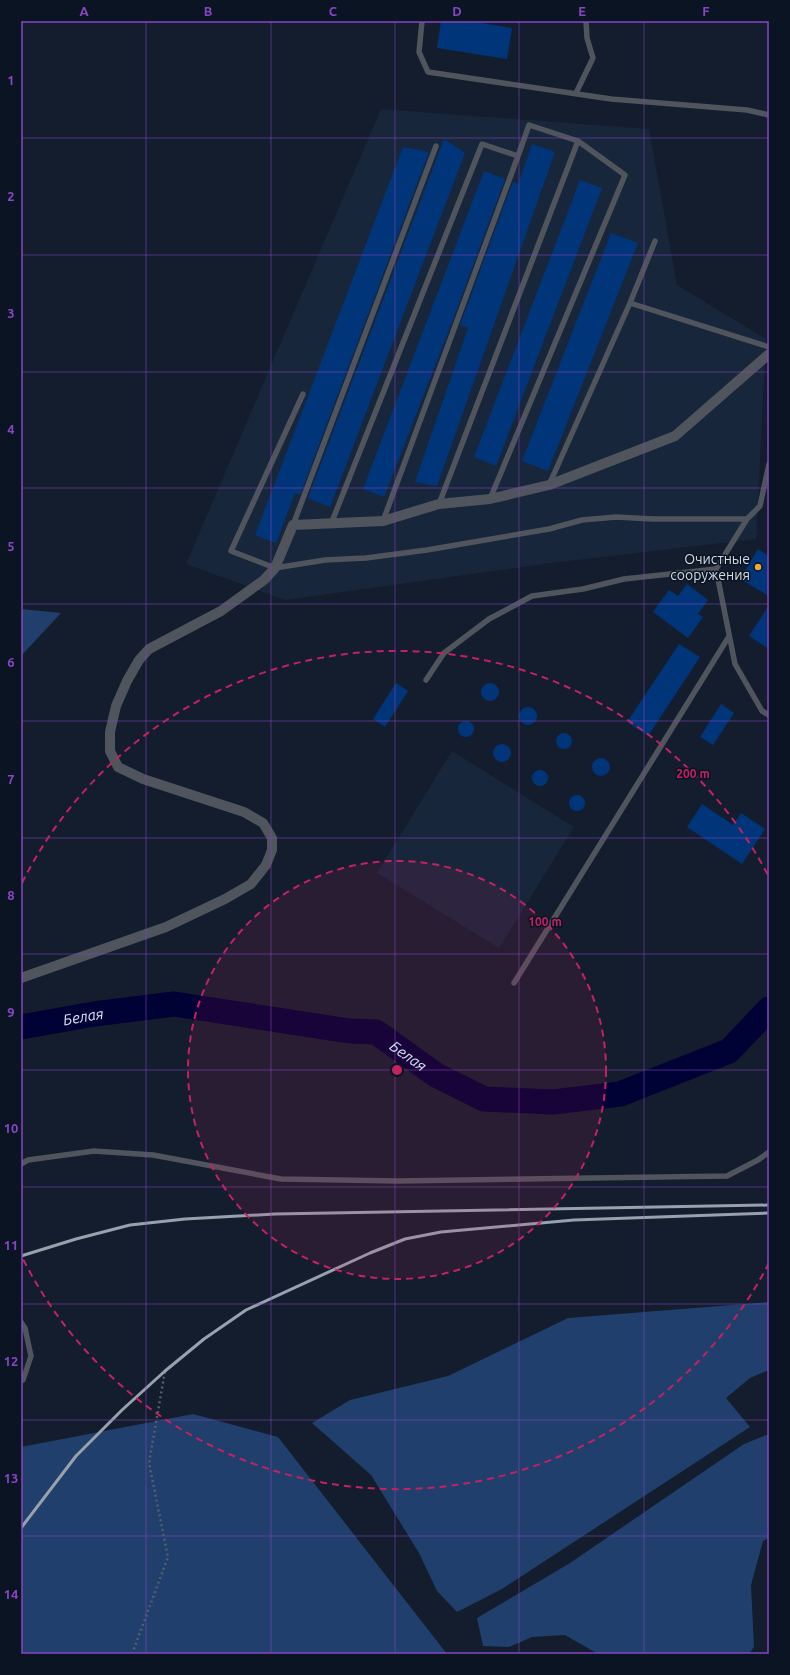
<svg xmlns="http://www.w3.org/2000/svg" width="790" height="1675" viewBox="0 0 790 1675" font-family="Ubuntu,sans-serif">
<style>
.built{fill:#18263b}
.green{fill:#203f6c}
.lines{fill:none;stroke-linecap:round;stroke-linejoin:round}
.river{stroke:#000134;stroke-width:25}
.building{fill:#01357a}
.path{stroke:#555e6c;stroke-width:2.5;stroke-dasharray:2 3;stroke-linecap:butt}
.service{stroke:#50555d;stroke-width:5.5}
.minor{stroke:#50555d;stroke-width:10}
.rail{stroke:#99a1ad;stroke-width:3}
.grid{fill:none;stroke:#8846c5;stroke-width:1;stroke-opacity:0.55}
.ring{fill:none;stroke:#c32262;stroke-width:2;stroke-dasharray:7 5}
.poi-dot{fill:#e9ab38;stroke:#0a1423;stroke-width:1.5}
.labels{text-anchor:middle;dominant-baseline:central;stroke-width:3;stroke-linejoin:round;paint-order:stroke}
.poi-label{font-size:14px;fill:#d3dbe5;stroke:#0a1423;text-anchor:end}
.water-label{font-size:15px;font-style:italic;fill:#d5e3f7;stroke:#0a1423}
.centre{fill:#c32262;stroke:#0a1423;stroke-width:2}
.ring-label{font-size:12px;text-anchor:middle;font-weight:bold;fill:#c32262;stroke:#0a1423;stroke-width:3;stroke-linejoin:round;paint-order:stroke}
.neatline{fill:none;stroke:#8846c5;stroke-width:1.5}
.grid-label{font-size:13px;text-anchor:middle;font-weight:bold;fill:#8846c5}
</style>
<rect width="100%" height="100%" fill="#131d2d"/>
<path class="built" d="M381,109l268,20 28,156 89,54 -10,200 -205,24 -266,37 -99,-36z
M452,751l122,76 -75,121 -122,-75z"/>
<path class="green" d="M21,609l40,4 -40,43z
M769,1302v68l-19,8 -24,20 24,29 -248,162 -45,23 -20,-21 -18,-38 -48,-78 -59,-52 38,-23 98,-24 120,-58z
M193,1414l85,23 169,217h-426v-207z
M769,1434v104l-6,3 -12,44 3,62 -5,7h-151l-33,-19 -33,2 -23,10 -26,-1 -6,-28 93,-55 174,-119z"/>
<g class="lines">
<path class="river" id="s1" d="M21,1027l73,-13 80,-10 175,27 27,1 60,43 48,24 69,3 67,-8 109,-43 40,-42"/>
</g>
<path class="building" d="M441,21h29l42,7 -5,31 -70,-11z
M444,139l21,14 -135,354 -22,-9z
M532,144l23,8 -118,334 -22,-4 53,-154 -8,-3 53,-143 5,2z
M403,147l26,5 -129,343 -5,-2 -19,50 -21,-8z
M484,171l21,8 -53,143 -68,175 -21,-8z
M580,180l22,8 -106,278 -22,-9z
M611,233l27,10 -90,228 -26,-10z
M758,549l11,7v40l-29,-17z
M687,584l21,16 -10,14 5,3 -15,21 -35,-26 16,-22 9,6z
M769,605v44l-20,-13z
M679,644l21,13 -52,79 -21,-14z
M396,683l12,8 -23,36 -12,-8z
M481 692a9 9 0 1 1 18 0a9 9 0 1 1-18 0Z
M721,704l13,9 -21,32 -13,-8z
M519 716a9 9 0 1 1 18 0a9 9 0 1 1-18 0Z
M458 729a8 8 0 1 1 16 0a8 8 0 1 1-16 0Z
M556 741a8 8 0 1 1 16 0a8 8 0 1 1-16 0Z
M493 753a9 9 0 1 1 18 0a9 9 0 1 1-18 0Z
M592 767a9 9 0 1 1 18 0a9 9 0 1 1-18 0Z
M532 778a8 8 0 1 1 16 0a8 8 0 1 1-16 0Z
M569 803a8 8 0 1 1 16 0a8 8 0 1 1-16 0Z
M702,804l31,21 8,-12 24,16 -23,35 -55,-37z"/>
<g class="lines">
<path class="path" d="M132,1654l36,-97 -19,-94 16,-92"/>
<path class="service" d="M422,21l-3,31 9,20 183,27 136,11 22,5
M576,93l17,-35 -6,-20 -1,-17
M630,303l25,-62
M303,394l-72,157 44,17 50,-8 41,-2 61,-8 122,-21 33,-9 34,-3 37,2h94
M769,464l-9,42 -13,13 -31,50 19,95 27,47 7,4
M549,485l81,-182 139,44
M490,499l135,-324 -47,-34
M439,504l139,-363 -49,-16 -11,31
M331,524l151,-380 36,12 -135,365
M293,525l143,-379
M426,680l18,-27 45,-34 43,-23 51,-7 41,-10 92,-10
M514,983l214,-345
M21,1164l7,-4 66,-9 59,4 128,24 117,2 329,-5 31,-16 11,-8
M21,1322l4,6 6,28 -8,24"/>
<path class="minor" d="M21,978l145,-51 59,-28 26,-15 15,-19 6,-15v-12l-9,-15 -19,-11 -101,-33 -25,-12 -8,-16v-19l6,-26 11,-25 12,-21 10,-11 72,-38 43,-31 11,-12 18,-43 90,-4 56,-17 51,-5 59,-14 126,-49 94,-82"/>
<path class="rail" d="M21,1256l55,-17 54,-14 55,-6 90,-5 494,-9
M21,1528l55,-72 46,-46 43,-39 39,-32 42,-29 124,-57 35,-14 36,-7 133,-12 195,-7"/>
</g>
<path class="grid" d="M146,21v1633M271,21v1633M395,21v1633M519,21v1633M644,21v1633M21,138h748M21,255h748M21,372h748M21,488h748M21,604h748M21,721h748M21,838h748M21,954h748M21,1070h748M21,1187h748M21,1304h748M21,1420h748M21,1536h748"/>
<circle cx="397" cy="1070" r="209" fill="#c32262" fill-opacity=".12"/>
<g class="ring">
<circle cx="397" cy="1070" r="209"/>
<path d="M769 1263A419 419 0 0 1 22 1257M22 883A419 419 0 0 1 769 877"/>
</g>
<circle class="poi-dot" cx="758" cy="567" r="4"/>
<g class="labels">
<g class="poi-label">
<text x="750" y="559">Очистные<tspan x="750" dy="16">сооружения</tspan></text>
</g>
<g class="water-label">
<text stroke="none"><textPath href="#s1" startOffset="63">Белая</textPath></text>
<text stroke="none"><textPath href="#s1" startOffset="399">Белая</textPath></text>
</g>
</g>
<circle cx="397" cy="1070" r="6" class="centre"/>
<g class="ring-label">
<text x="693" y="778">200 m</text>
<text x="545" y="926">100 m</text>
</g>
<rect width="790" height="1675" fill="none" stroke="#0a1423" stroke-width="44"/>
<rect x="22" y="22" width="746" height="1631" class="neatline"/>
<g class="grid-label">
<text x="84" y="16">A</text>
<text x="208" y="16">B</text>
<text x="333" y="16">C</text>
<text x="457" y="16">D</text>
<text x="582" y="16">E</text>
<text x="706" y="16">F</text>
<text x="11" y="85">1</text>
<text x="11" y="201">2</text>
<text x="11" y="318">3</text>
<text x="11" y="434">4</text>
<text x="11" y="551">5</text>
<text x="11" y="667">6</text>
<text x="11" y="784">7</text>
<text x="11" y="900">8</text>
<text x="11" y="1017">9</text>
<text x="11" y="1133">10</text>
<text x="11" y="1250">11</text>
<text x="11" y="1366">12</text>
<text x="11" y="1483">13</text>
<text x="11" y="1599">14</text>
</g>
</svg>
